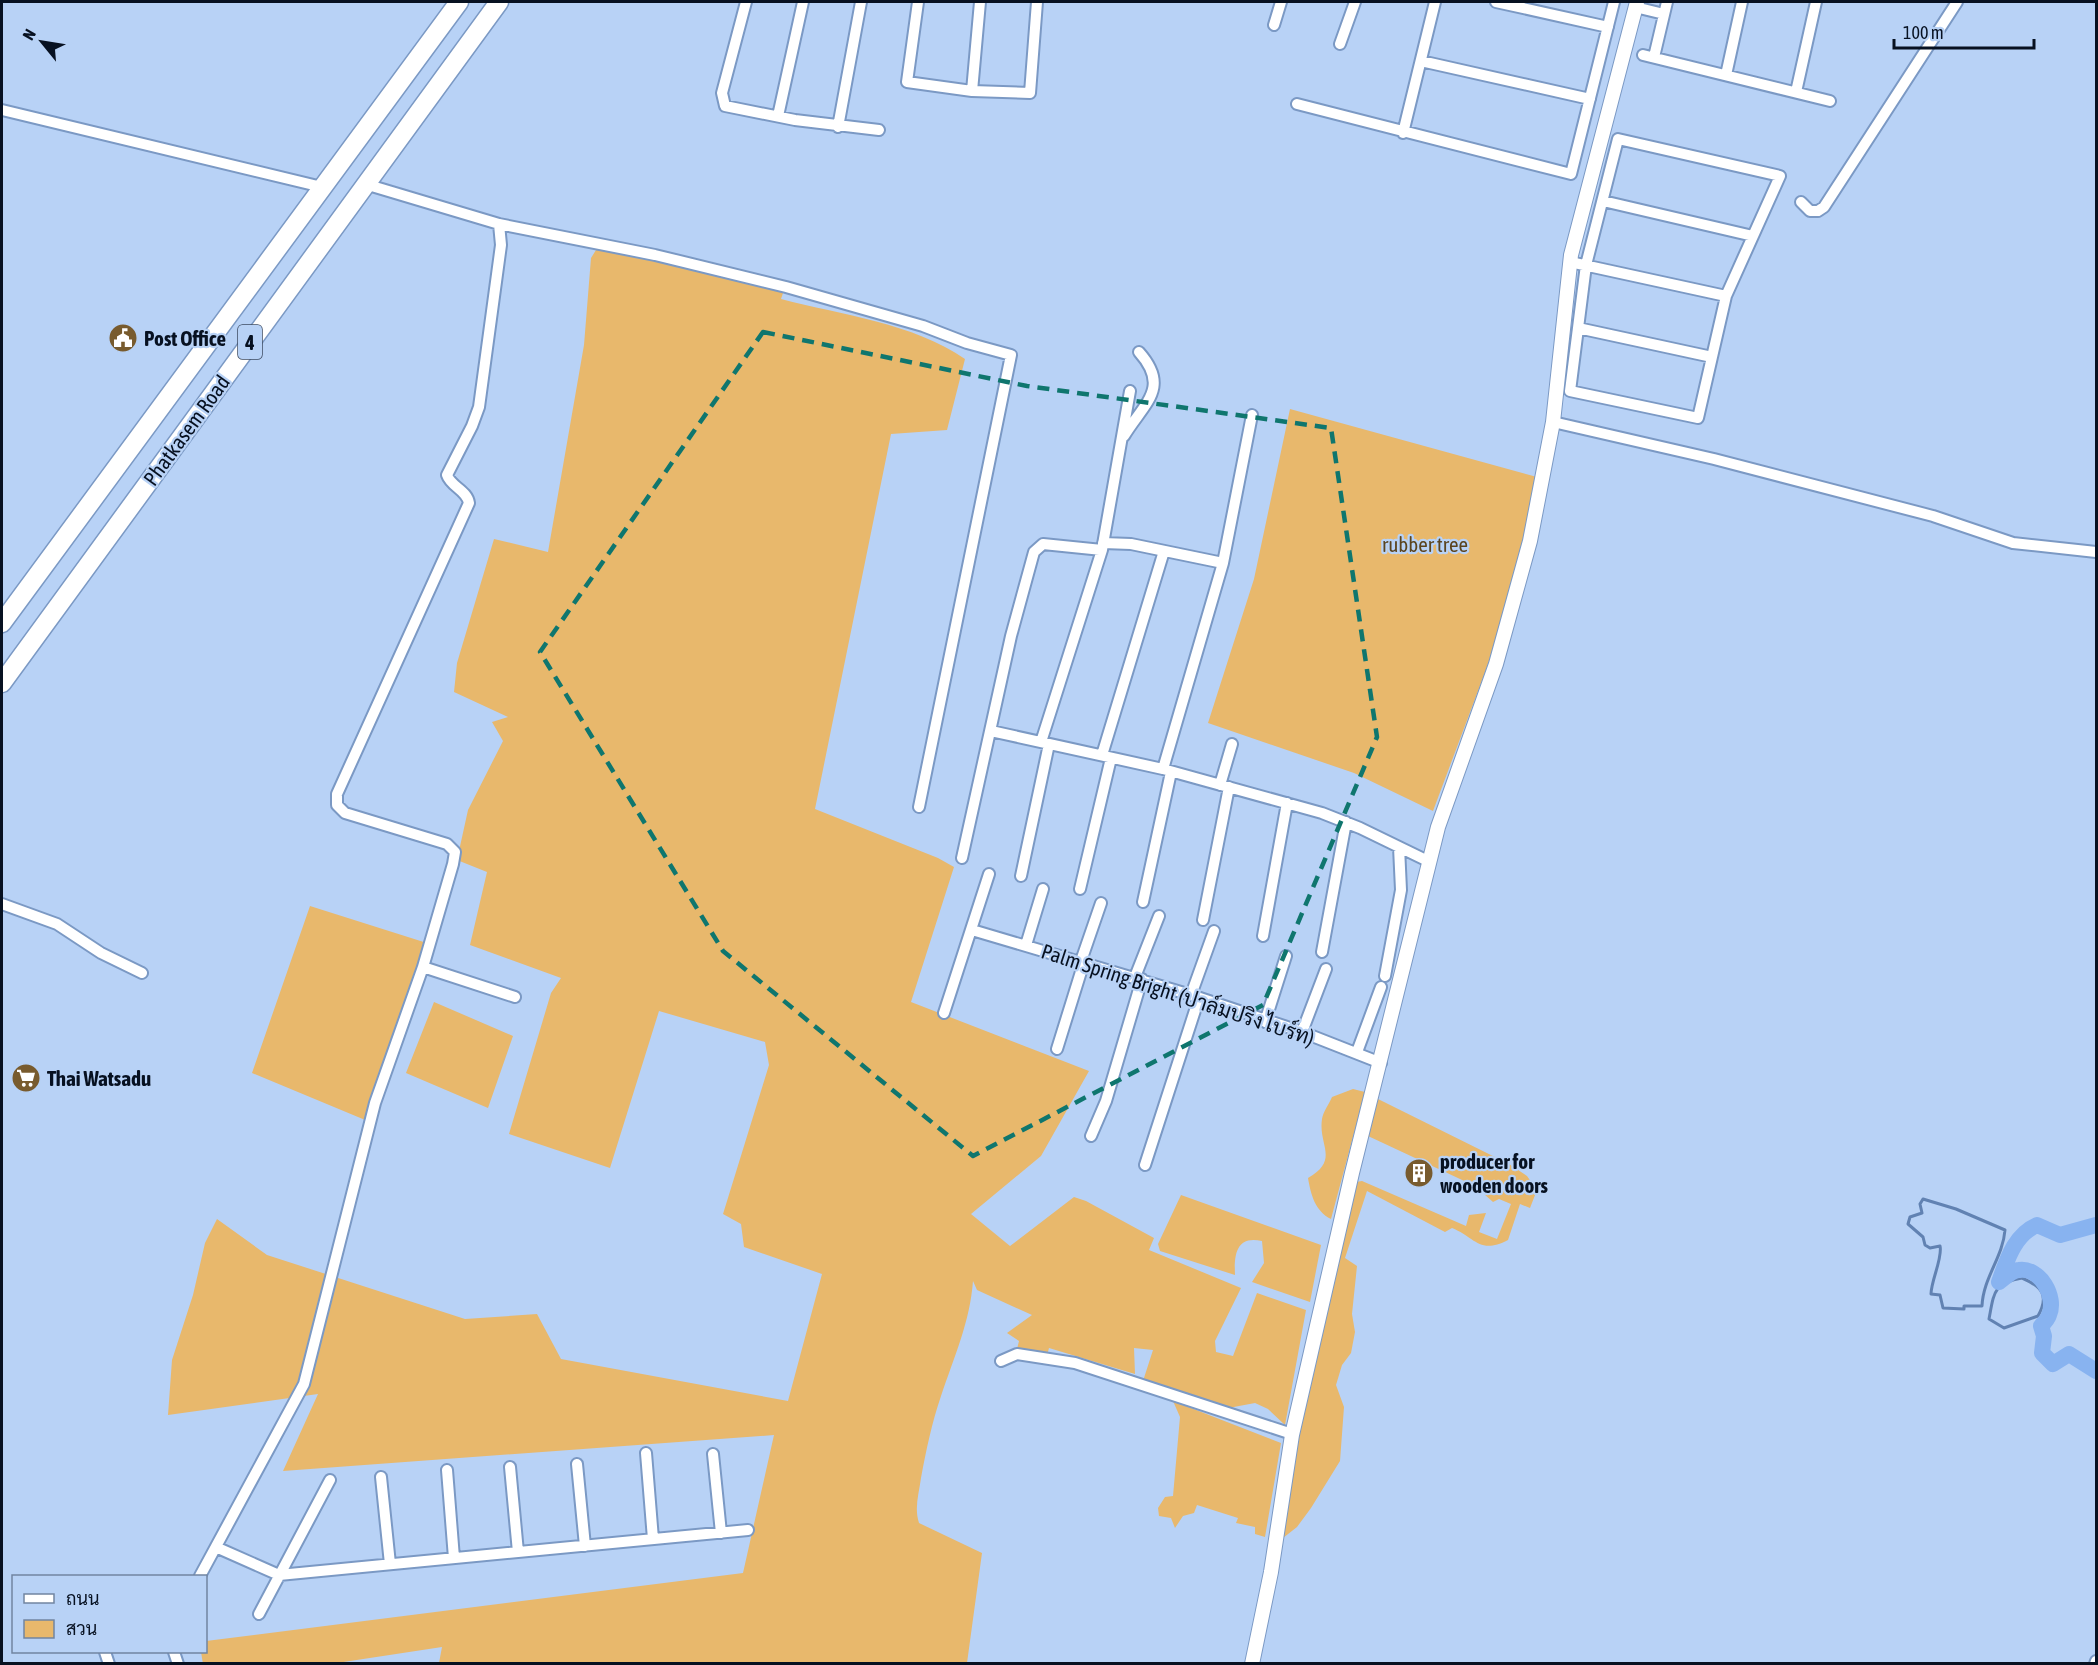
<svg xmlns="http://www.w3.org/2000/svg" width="2098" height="1665" viewBox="0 0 2098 1665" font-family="'Asap Condensed',Sarabun,sans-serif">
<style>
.green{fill:#e8b86c}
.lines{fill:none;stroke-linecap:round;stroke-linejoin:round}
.stream{stroke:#6182b2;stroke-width:3}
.river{stroke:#88b3f0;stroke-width:16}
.minor-casing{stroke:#7b99c4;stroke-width:14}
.tertiary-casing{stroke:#7b99c4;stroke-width:16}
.trunk-casing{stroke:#7b99c4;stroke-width:21}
.minor{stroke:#fff;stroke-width:10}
.tertiary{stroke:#fff;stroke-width:14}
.trunk{stroke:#fff;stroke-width:18}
.marked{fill:none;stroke:#0f766e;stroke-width:4.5;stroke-dasharray:12 8;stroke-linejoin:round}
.labels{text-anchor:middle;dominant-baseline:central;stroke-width:4.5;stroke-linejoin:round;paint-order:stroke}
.shield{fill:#b8d2f6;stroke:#3c4b61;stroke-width:1.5}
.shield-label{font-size:20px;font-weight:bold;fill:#071121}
.poi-label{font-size:21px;font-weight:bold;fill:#071121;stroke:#b8d2f6;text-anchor:start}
.street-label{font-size:21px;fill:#071121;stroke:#b8d2f6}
.park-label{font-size:21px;fill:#5b441e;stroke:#b8d2f6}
</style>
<rect width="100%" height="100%" fill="#b8d2f6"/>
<path class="green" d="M601,242l183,48 -3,9c61,16 132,24 184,60l-18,71 -56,4 -76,375 123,49 16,9 -43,135 178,69 -48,85 -70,58 39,32 64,-49 12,4 68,37 -5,12 92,38 -26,53 1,11 17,4 24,-63 49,17 -21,115 -17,-16 -13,-6 -32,6 -80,-28 10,-31 -19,-2 1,26 -86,-26 -4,15 -30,-6 4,-16 -12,-8 25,-18 -55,-25 -4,-9c-3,41 -19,76 -32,115 -9,26 -15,55 -20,82 -2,15 -7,30 -2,45l63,30 -15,110h-528l3,-16 -105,16 -134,1 -2,-12h5v-11l537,-68 31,-138 -491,36 35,-77 -150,21 4,-55 21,-65 12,-52 12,-24 50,36 198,64 72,-5 24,45 227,42 34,-127 -78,-27 -3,-23 -18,-10 46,-149 -4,-23 -106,-31 -49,157 -101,-34 42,-141 10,-15 -91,-33 17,-73 -30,-12 11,-50 35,-69 -11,-19 16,-5 -54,-25 3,-29 37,-124 54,13 36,-207 7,-87z
M1290,409l247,68 -21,95 -29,95 -54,144 -79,-38 -146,-50 46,-144z
M310,906l120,38 -60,178 -118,-49z
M434,1002l79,34 -25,72 -82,-35z
M1353,1089l12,3 -34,127c-16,-8 -20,-24 -23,-41 32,-18 10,-33 14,-59 1,-7 7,-15 10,-22z
M1378,1099l131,65 18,12 10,14 -7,18 -10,-4 -12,36c-29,15 -33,-3 -56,-12l-7,4 -78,-41 -22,67 12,8 -5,48 3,18 -4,21 -9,12 -6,20 8,22 -4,54 -29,47 -14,19 -14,11 16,-111 57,-245 6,-1 104,45 3,-11 17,-2 -7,19 18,7 14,-35 -12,-5 -6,3 -18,-16 -107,-50z
M1181,1195l140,50 -11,57 -58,-20 12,-19 -2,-22c-26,-6 -28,14 -27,34l-75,-24 -2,-7z
M1173,1401l108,42 -16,94 -10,-3v-7l-19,-4 2,-5 -41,-13 -3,8 -11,3 -8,12 -4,-10 -12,-2 -1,-8 7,-11 8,-1 7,-79z"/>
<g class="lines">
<path class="stream" d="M1923,1199l33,10 49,21c-2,27 -22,48 -23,76h-18v3l-21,-1 -3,-13 -9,-1c0,-13 12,-37 9,-48l-10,2 -5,-3 -2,-8 -15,-13 2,-7 12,-4 -2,-9z
M2022,1278c21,9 27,18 16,38l-34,12 -15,-9c5,-26 4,-36 33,-41z"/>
<path class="river" d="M1999,1282c6,-4 13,-12 20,-12 21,-3 38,27 30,45 -1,4 -5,8 -8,11l3,10 -2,17 11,11 16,-10 27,17
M1999,1282c8,-22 15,-47 38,-57l23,10 36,-10"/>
<g class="minor-casing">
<path id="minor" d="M746,2l-24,91 3,13 70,14 84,10
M918,2l-11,80 65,9 58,2 7,-91
M1496,2l112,25
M1635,7l29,7
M1274,25l7,-23
M1340,44l15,-42
M1643,55l187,46
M1654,57l13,-55
M1421,61l169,38
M1726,75l16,-73
M972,91l8,-89
M1796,92l20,-90
M1297,104l274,70 43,-172
M2,110l320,77
M778,116l25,-114
M838,127l23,-125
M1403,133l32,-131
M1618,139l162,37 -54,120 -28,122 -128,-27 16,-126z
M365,184l134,40 156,31 131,32 137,39 44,17 44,12 -92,452
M1603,201l150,35
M1801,202l9,9h8l6,-4 133,-205
M1570,262l156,34
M1578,328l134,29
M1553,422l161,37 219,57 80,27 83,9
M1124,436c20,-33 47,-48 15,-84
M1103,543l28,1 92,19
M991,731l172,38 159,44 38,15 70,34
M1041,742l61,-192 28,-159
M1102,755l62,-204
M1163,769l60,-206 29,-148
M1220,785l12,-41
M962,858l49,-222 23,-84 9,-8 59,6
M1021,876l28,-132
M1080,889l31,-131
M1143,902l28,-130
M2,904l55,20 44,29 41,20
M1203,920l26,-133
M972,930l219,65 111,37 79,31
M1263,936l24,-133
M1026,945l17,-56
M1322,952l24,-130
M1081,961l20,-58
M423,967l92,30
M1385,976l16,-86 -2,-43
M1135,977l24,-61
M1191,995l23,-64
M944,1013l45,-139
M1265,1022l21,-66
M1302,1032l24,-63
M1057,1049l27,-87
M1357,1052l24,-65
M1091,1136l15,-35 36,-122
M1145,1165l54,-167
M1001,1361l16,-7 58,9 217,71
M646,1453l7,86
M713,1454l8,79
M577,1464l8,82
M510,1467l8,85
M447,1470l7,88
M381,1477l9,87
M218,1548l61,27 469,-45
M200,1576l104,-192 71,-281 48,-136 30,-103 2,-12 -8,-8 -102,-31 -8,-8v-11l132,-291c-2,-13 -18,-16 -22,-28l25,-49 7,-19 22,-162 -2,-21
M259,1614l71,-134
M105,1652l4,12
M174,1652l4,12
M2095,1664l1,-3"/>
</g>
<g class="tertiary-casing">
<path id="tertiary" d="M1252,1664l19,-92 21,-137 60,-262 86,-346 58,-163 34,-123 23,-119 18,-167 66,-253"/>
</g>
<g class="trunk-casing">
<path id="trunk" d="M2,623l457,-621
M2,683l497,-681"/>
</g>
<use href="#minor" class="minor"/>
<use href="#tertiary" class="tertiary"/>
<use href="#trunk" class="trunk"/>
</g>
<path class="marked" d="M763,332l264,54 304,42 46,309 -114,268 -290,151 -250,-205 -183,-299z"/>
<defs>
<g id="civic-disc" transform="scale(1.5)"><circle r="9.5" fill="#785b2e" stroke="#b8d2f6"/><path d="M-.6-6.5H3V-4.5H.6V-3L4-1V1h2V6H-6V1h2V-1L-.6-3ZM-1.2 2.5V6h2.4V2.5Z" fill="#fff"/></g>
<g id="supermarket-disc" transform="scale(1.5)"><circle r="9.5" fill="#785b2e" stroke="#b8d2f6"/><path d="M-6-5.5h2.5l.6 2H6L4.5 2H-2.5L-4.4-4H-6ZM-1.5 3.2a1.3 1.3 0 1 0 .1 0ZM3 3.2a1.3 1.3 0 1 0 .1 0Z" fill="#fff"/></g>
<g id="building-disc" transform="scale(1.5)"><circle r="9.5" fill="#785b2e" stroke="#b8d2f6"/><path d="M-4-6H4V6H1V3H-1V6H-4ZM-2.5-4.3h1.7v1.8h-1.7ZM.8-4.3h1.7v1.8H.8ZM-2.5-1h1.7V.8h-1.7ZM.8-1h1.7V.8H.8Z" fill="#fff"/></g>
</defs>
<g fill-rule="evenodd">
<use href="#civic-disc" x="123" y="338"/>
<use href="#supermarket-disc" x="26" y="1078"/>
<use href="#building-disc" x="1419" y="1173"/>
</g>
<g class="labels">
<rect class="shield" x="238" y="325" width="24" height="34" rx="4.5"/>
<g class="shield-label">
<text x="250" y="342">4</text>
</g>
<g class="poi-label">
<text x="144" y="338">Post Office</text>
<text x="47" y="1078">Thai Watsadu</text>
<text x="1440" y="1161">producer for<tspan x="1440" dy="24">wooden doors</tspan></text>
</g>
<g class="street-label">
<text transform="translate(186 430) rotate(-54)">Phatkasem Road</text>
<text transform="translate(1178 994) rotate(18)">Palm Spring Bright (ปาล์มปริง ไบร์ท)</text>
</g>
<g class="park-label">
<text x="1425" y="544">rubber tree</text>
</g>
</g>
<rect width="2098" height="1665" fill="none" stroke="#071121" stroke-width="6"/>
<rect x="12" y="1575" width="195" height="78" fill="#b8d2f6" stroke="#7185a1" stroke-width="1.5"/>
<rect x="24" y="1594" width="30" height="9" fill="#ffffff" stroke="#7185a1" stroke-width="1.5"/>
<text x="66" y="1605" font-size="18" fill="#071121">ถนน</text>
<rect x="24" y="1620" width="30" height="18" fill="#e8b86c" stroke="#7185a1" stroke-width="1.5"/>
<text x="66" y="1635" font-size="18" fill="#071121">สวน</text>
<g transform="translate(42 42) rotate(300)" stroke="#b8d2f6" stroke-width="4.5" paint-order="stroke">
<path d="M0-4.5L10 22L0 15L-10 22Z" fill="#071121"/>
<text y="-9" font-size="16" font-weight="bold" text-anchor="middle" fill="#071121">N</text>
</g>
<path d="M1894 39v9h140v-9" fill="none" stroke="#071121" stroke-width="3"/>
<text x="1903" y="39" font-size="18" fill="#071121" stroke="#b8d2f6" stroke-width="4.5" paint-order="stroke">100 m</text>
</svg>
